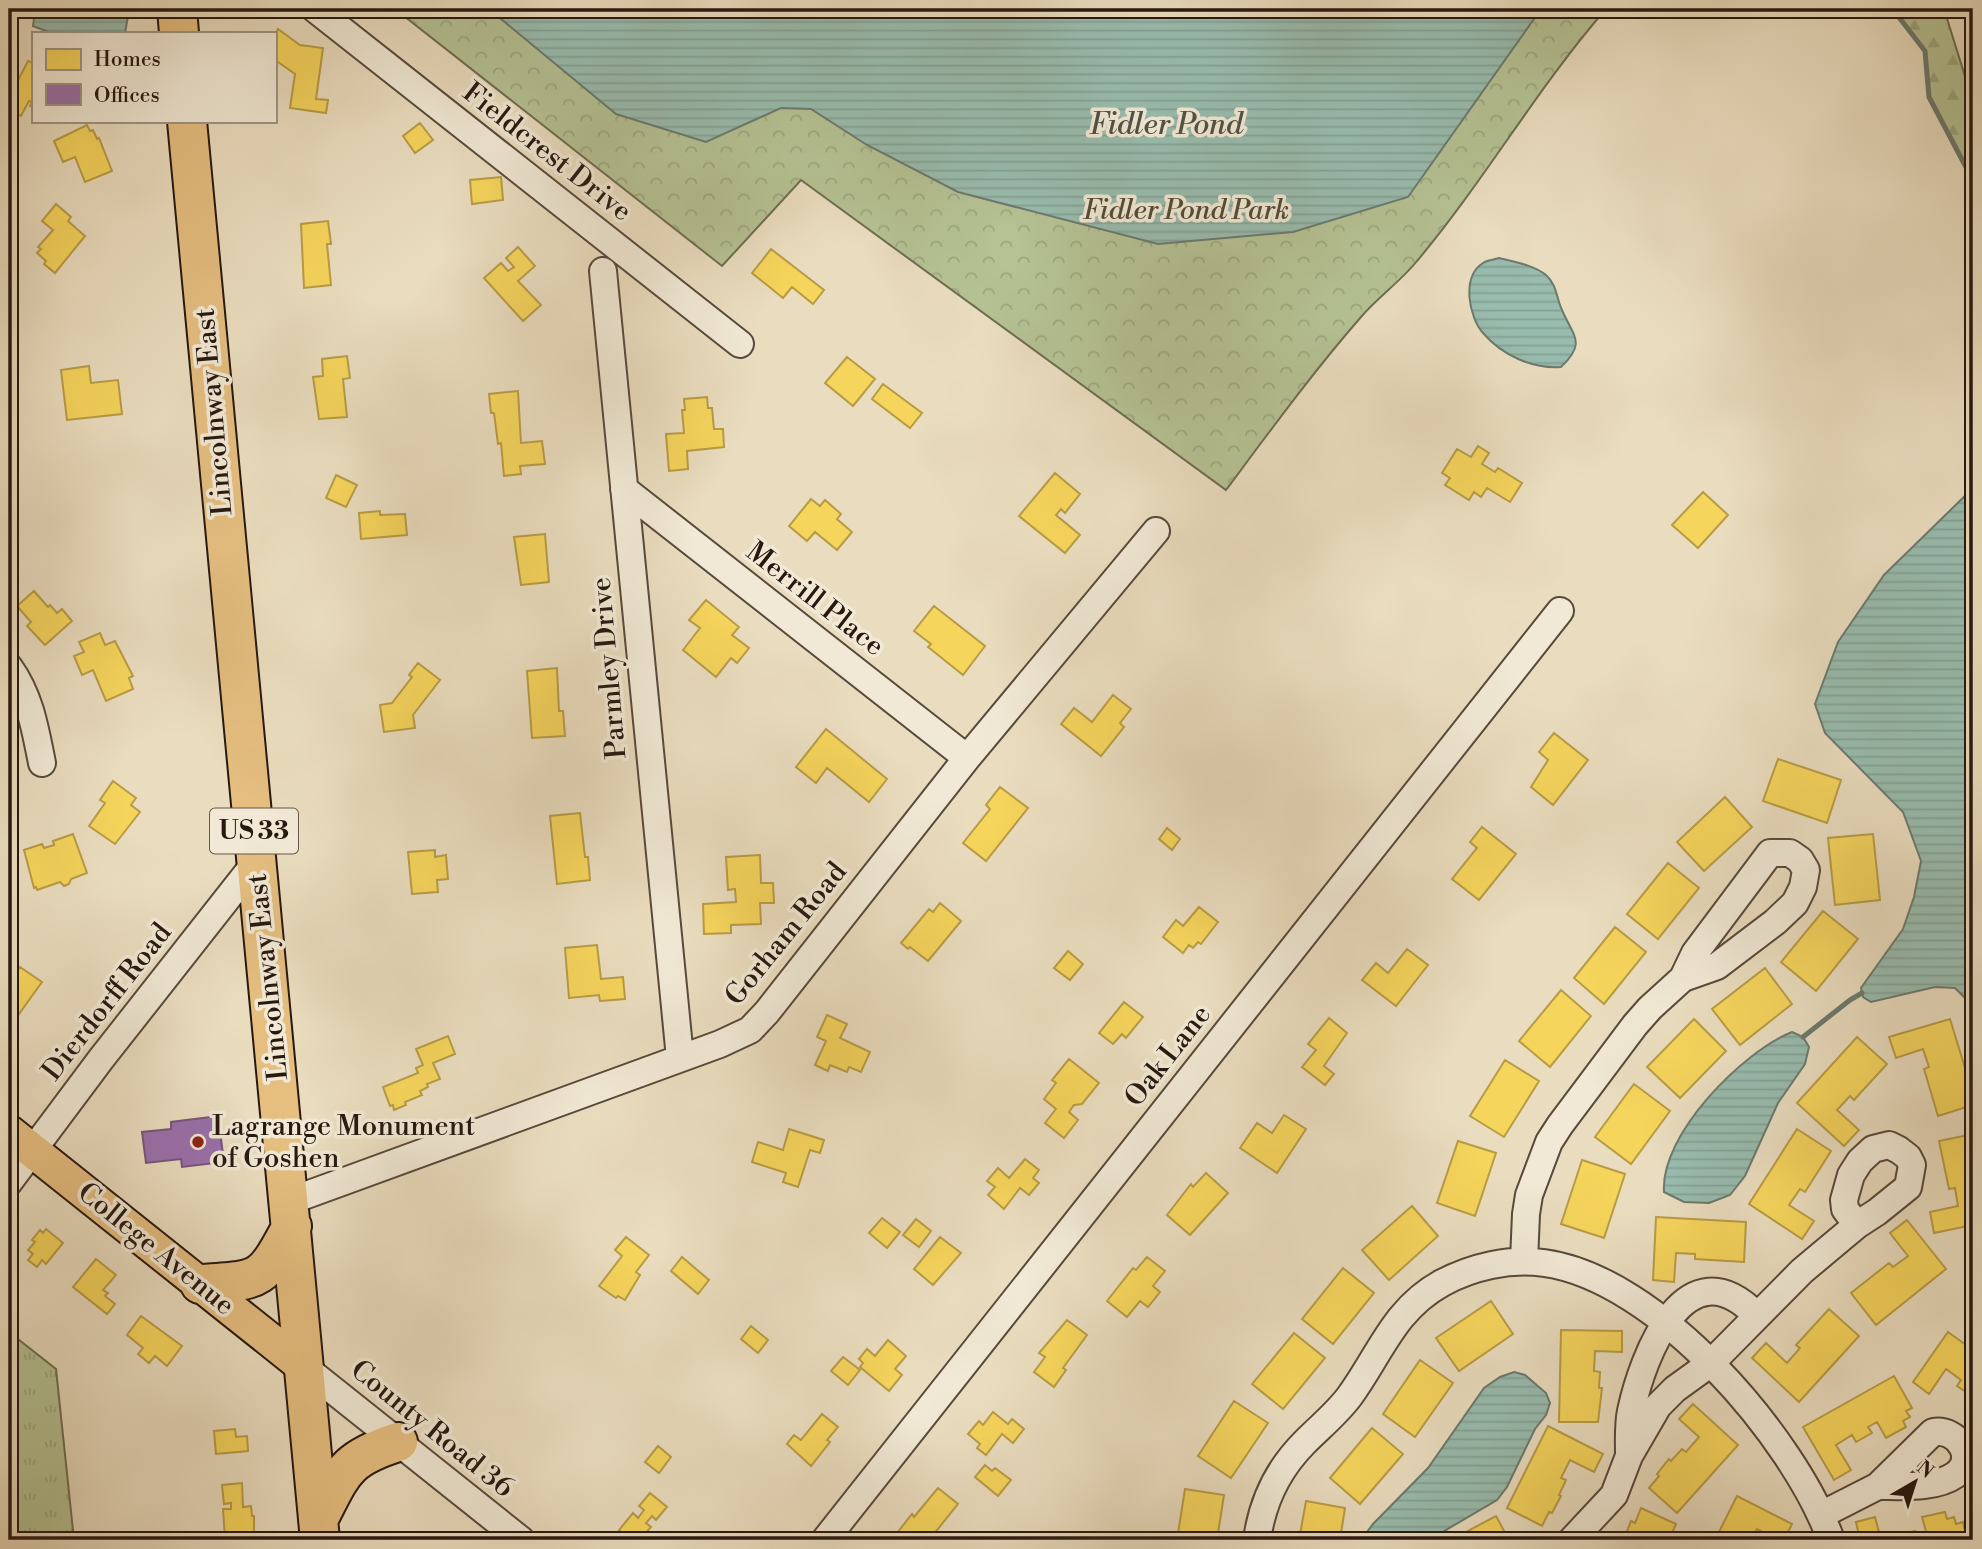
<svg xmlns="http://www.w3.org/2000/svg" width="1982" height="1549" viewBox="0 0 1982 1549" font-family="'Libre Bodoni',serif">
<style>
.grass{fill:url(#grass-tufts);stroke:#6e6d52;stroke-width:2}
.forest{fill:url(#forest-firs);stroke:#6e6d52;stroke-width:2}
.park{fill:url(#park-crowns);stroke:#6e6d52;stroke-width:2}
.water{fill:url(#water-rules);stroke:#6b7a6f;stroke-width:2}
.homes{fill:#f6d55c;stroke:#b89c45;stroke-width:2}
.offices{fill:#9970ab;stroke:#77567c;stroke-width:2}
.lines{fill:none;stroke-linecap:round;stroke-linejoin:round}
.stream{stroke:#6b7a6f;stroke-width:5}
.minor-casing{stroke:#58493c;stroke-width:30}
.major-casing{stroke:#271810;stroke-width:37}
.highway-casing{stroke:#271810;stroke-width:42}
.minor{stroke:#f1e9d5;stroke-width:26}
.major{stroke:#e5be80;stroke-width:33}
.highway{stroke:#e5be80;stroke-width:38}
.rail-casing{stroke:#271810;stroke-width:8}
.rail{stroke:#f1e9d5;stroke-width:5;stroke-dasharray:16;stroke-linecap:butt}
.poi-dot{fill:#8f2418;stroke:#f1e9d5;stroke-width:2.5}
.labels{text-anchor:middle;dominant-baseline:central;stroke-width:7;stroke-linejoin:round;paint-order:stroke}
.shield{fill:#f1e9d5;stroke:#64574b;stroke-width:2}
.shield-label{font-size:26px;font-weight:bold;fill:#271810}
.street-label{font-size:28px;fill:#271810;stroke:#f1e9d5}
.park-label{font-size:28px;font-style:italic;fill:#524b38;stroke:#f1e9d5}
.poi-label{font-size:28px;fill:#271810;stroke:#f1e9d5;text-anchor:start}
.water-label{font-size:30px;font-style:italic;fill:#4f5147;stroke:#f1e9d5}
</style>
<defs>
<pattern id="grass-tufts" width="24" height="20" patternUnits="userSpaceOnUse" patternTransform="scale(1.75)"><rect width="24" height="20" fill="#b5c294"/><path d="M3 7l-1-3M5 7V3M7 7l1-3M15 17l-1-3M17 17v-4M19 17l1-3" fill="none" stroke="#9ca67f"/></pattern>
<pattern id="forest-firs" width="22" height="20" patternUnits="userSpaceOnUse" patternTransform="scale(1.75)"><rect width="22" height="20" fill="#b5c294"/><path d="M5 1l3.5 6h-7zM16 11l3.5 6h-7z" fill="#9ca67f"/></pattern>
<pattern id="park-crowns" width="20" height="18" patternUnits="userSpaceOnUse" patternTransform="scale(1.75)"><rect width="20" height="18" fill="#b5c294"/><path d="M2 6a3 3 0 1 1 6 0M12 15a3 3 0 1 1 6 0" fill="none" stroke="#9ca67f"/></pattern>
<pattern id="water-rules" width="6" height="5" patternUnits="userSpaceOnUse" patternTransform="scale(1.75)"><rect width="6" height="5" fill="#98bcae"/><path d="M0 2.5h6" fill="none" stroke="#83a195"/></pattern>
</defs>
<rect width="100%" height="100%" fill="#eaddbf"/>
<filter id="stains"><feTurbulence type="fractalNoise" baseFrequency=".00286" numOctaves="4"/><feColorMatrix values="0 0 0 0 .2 0 0 0 0 .09 0 0 0 0 .02 0 0 0 .5 -.17"/></filter>
<radialGradient id="worn" r=".72"><stop offset=".6" stop-color="#630" stop-opacity="0"/><stop offset="1" stop-color="#630" stop-opacity=".3"/></radialGradient>
<path class="grass" d="M9,1332l47,37 18,171h-53l-12,-18z"/>
<path class="forest" d="M1898,9h46l29,93v90l-5,-21 -39,-74 -4,-46 -27,-35z"/>
<path class="park" d="M395,9h1211c-69,79 -121,171 -189,252 -16,20 -39,36 -56,56 -48,55 -91,114 -135,173l-425,-310 -79,86z"/>
<path class="water" d="M45,9h84v2l-4,22h-74l-18,-7 1,-8z
M489,9h1052l-133,188 -115,35 -135,12 -200,-52 -91,-47 -56,-36 -30,-1 -75,34 -90,-28z
M1499,258c15,4 35,7 47,17 11,10 10,22 16,35 11,26 25,33 -1,57 -29,2 -59,-12 -78,-34 -14,-16 -22,-56 0,-70 4,-3 11,-3 16,-5z
M1973,488v518l-18,-18 -20,-1 -64,15 -8,-5 -2,-9 42,-59 11,-32 7,-36 -18,-49 -78,-79 -10,-29 23,-62 46,-67z
M1792,1032l11,5 6,10 -4,17 -27,39 -33,73 -15,19 -21,8 -25,-1 -20,-10c-4,-57 78,-140 128,-160z
M1514,1372l11,3 21,18 4,10 -4,12 -11,14 -28,58 -10,13 -68,40h-68l12,-16 55,-56 56,-80 16,-11z"/>
<path class="homes" d="M278,29l22,16 23,3 -7,51 12,1 -2,13 -36,-5 5,-34 -20,-14v-26z
M28,61l5,2v44l-3,-1 2,-4 -3,-1 -8,15 -12,-6v-23l4,3z
M420,123l13,17 -18,13 -12,-17z
M87,125l3,6 3,-1 4,9 2,-1 13,33 -27,11 -10,-25 -12,5 -9,-21z
M501,177l2,23 -31,4 -2,-24z
M56,204l15,13 -3,4 17,15 -30,37 -11,-9 2,-3 -9,-8 4,-4 -3,-2 15,-17 -11,-9z
M328,221l3,23h-4l4,41 -27,3 -3,-64z
M518,247l17,19 -17,15 23,24 -18,16 -39,-43 17,-15 7,8 6,-4 -8,-9z
M771,249l53,41 -11,14 -21,-17 -9,11 -31,-25z
M347,356l3,22 -7,1 4,38 -28,2 -6,-42 10,-1 -1,-17z
M847,357l28,22 -22,27 -28,-23z
M89,366l2,17 27,-3 4,34 -55,6 -6,-50z
M883,384l39,29 -12,15 -38,-29z
M518,391l3,52 21,-2 3,23 -25,2 1,8 -17,2 -3,-33 -3,1 -4,-31h-3l-2,-19z
M707,397l1,11h4l2,21h9l1,18 -37,4 1,18 -19,2 -3,-37 18,-1 -2,-23h3l-1,-11z
M1478,446l11,7 -7,11 13,8 3,-4 24,15 -12,19 -23,-14 -6,9 -7,-5 -5,8 -24,-15 5,-7 -8,-5 15,-24 14,8z
M1055,473l25,21 -15,19 -4,-4 -5,6 24,20 -15,18 -46,-37z
M336,475l21,10 -11,22 -20,-9z
M1703,492l25,23 -30,33 -26,-23z
M811,499l9,7 5,-6 16,14 -4,5 15,13 -15,18 -22,-18 -8,9 -18,-15z
M380,511v4l25,-1 2,21 -46,4 -2,-26z
M545,534l4,48 -28,3 -7,-48z
M34,591l14,16 2,-2 7,8 5,-4 10,12 -27,24 -18,-19 4,-4 -14,-16z
M706,600l33,27 -7,8 17,13 -12,15 -6,-5 -15,19 -33,-27 17,-22 -11,-8z
M934,606l51,40 -22,29 -35,-28 3,-3 -17,-13z
M100,633l5,12 10,-4 18,35 -4,2 4,11 -27,12 -13,-31 -11,5 -8,-19 10,-4 -5,-10z
M418,663l22,17 -27,35 2,13 -31,4 -4,-27 12,-2 20,-26 -3,-2z
M557,668l2,43h4l2,25 -33,2 -5,-67z
M1113,695l18,14 -11,14 4,4 -23,29 -40,-32 13,-16 18,14z
M826,729l61,50 -18,23 -42,-34 -11,15 -20,-16z
M1554,733l34,27 -35,45 -22,-18 17,-27 -9,-8z
M1778,759l63,21 -14,43 -64,-22z
M113,781l23,17 -5,7 9,7 -25,32 -26,-18 16,-23 -5,-3z
M1000,787l28,21 -42,53 -23,-18 27,-34 -4,-4z
M1725,797l27,30 -48,44 -27,-29z
M580,813l5,44h3l2,23 -33,4 -7,-68z
M1482,827l34,27 -37,46 -27,-21 25,-31 -7,-6z
M1167,828l13,11 -8,11 -13,-11z
M73,834l14,39 -16,6 -2,5 -5,2 -4,-4 -23,8 -1,-3 -2,1 -10,-38 18,-6 2,4 10,-3 -1,-4z
M1873,834l7,66 -45,5 -7,-67z
M435,850v7l11,-2 2,24 -11,1 1,12 -26,2 -4,-42z
M760,855l1,28h12l1,20h-14l1,21 -30,1v8l-27,1 -1,-30 33,-2 -1,-13 -7,1 -2,-33z
M1668,863l31,25 -41,51 -31,-25z
M940,903l21,18 -33,40 -18,-14 -2,2 -7,-6 28,-34 4,3z
M1199,907l19,15 -17,22 -3,-2 -5,6 -4,-3 -6,8 -20,-16 13,-17 7,6z
M1823,911l35,28 -42,52 -35,-29z
M1615,927l31,25 -42,52 -30,-26z
M597,945l4,34 22,-2 2,22 -25,2 -1,-6 -30,3 -4,-50z
M1407,949l21,16 -32,41 -34,-26 14,-17 12,10z
M1068,951l15,13 -13,16 -16,-12z
M20,967l22,15 -33,46v-45z
M1765,968l27,36 -52,41 -28,-36z
M1561,990l30,26 -41,51 -31,-26z
M1124,1002l19,15 -17,21 -4,-4 -9,10 -14,-11z
M827,1015l20,9 -7,14 30,14 -9,20 -12,-5 -2,5 -17,-7 -2,6 -13,-6 11,-24 -9,-4z
M1329,1018l18,15 -23,33 10,8 -9,11 -23,-18 14,-17 -8,-6z
M1694,1019l32,32 -46,47 -33,-31z
M1950,1019l23,75v11l-35,11 -14,-47 5,-2 -6,-18 -27,9 -7,-21z
M448,1036l7,18 -22,9 7,16 -13,5 1,3 -8,4 2,4 -17,7 1,3 -12,5 -1,-5 -3,1 -7,-19 35,-14 -2,-5 7,-3 -7,-16z
M1857,1037l30,27 -33,36 -4,-4 -13,14 22,20 -15,16 -47,-43z
M1069,1059l30,24 -17,21 -8,1 -5,7 9,8 -14,18 -19,-15 11,-14 -12,-10 12,-16 -4,-3z
M1505,1060l34,21 -35,56 -34,-21z
M1634,1084l36,27 -39,53 -36,-27z
M1284,1115l22,14 -29,44 -37,-25 17,-25 15,10z
M789,1129l35,11 -4,13 -10,-3 -12,37 -15,-5 3,-9 -34,-11 6,-20 25,8z
M1797,1129l34,22 -26,41 -5,-3 -11,16 25,16 -12,18 -53,-35z
M1973,1134v91l-39,8 -4,-21 28,-6 -3,-18 -6,1 -10,-48z
M1458,1141l38,12 -21,63 -38,-13z
M1025,1159l14,11 -6,8 6,5 -10,12 -9,-7 -16,21 -16,-14 7,-8 -8,-6 11,-13 11,10z
M1582,1160l43,14 -21,64 -43,-14z
M1206,1173l22,20 -38,42 -23,-20 24,-31 2,3z
M1412,1206l26,30 -49,44 -27,-30z
M1656,1217l90,5 -2,40 -49,-3v-5l-19,-1 -2,29 -21,-2z
M882,1218l18,14 -13,16 -18,-15z
M916,1219l15,12 -12,16 -16,-12z
M1907,1220l39,49 -70,56 -25,-32 38,-30 4,4 15,-11 -18,-23z
M46,1229l17,14 -17,21 -4,-4 -5,7 -9,-7 5,-6 -5,-4 7,-8 -3,-2 8,-10 3,3z
M626,1237l23,18 -13,17 4,3 -15,25 -7,-4 -2,2 -17,-12 23,-30 -7,-6z
M940,1237l21,16 -28,32 -19,-16z
M682,1257l27,23 -11,14 -27,-23z
M1147,1257l18,14 -12,15 7,6 -12,15 -8,-6 -13,16 -20,-16 26,-33 3,2z
M96,1259l20,16 -13,15 5,3 -3,3 10,8 -8,10 -34,-27z
M1343,1268l31,25 -41,51 -31,-25z
M1491,1301l22,33 -54,37 -23,-33z
M1829,1309l30,27 -60,66 -47,-44 14,-15 21,20 13,-15 -4,-3z
M141,1316l41,30 -15,20 -12,-10 -6,7 -11,-9 5,-6 -16,-13z
M1067,1320l20,15 -24,33 3,2 -12,17 -20,-15 11,-15 -6,-4z
M751,1326l17,14 -10,13 -17,-14z
M1561,1330l61,1v21l-27,-1 -1,20 6,1 -1,16h3l-4,34h-39z
M1948,1332l25,18 -1,46 -15,-10 4,-6 -15,-11 -17,25 -16,-12z
M1294,1333l31,25 -42,51 -31,-25z
M888,1340l18,16 -11,13 7,6 -13,16 -29,-24 3,-4 -4,-4 8,-10 8,7z
M843,1357l17,13 -12,15 -17,-14z
M1420,1360l33,23 -38,54 -32,-23z
M1894,1376l18,32 -6,3 4,6 -7,4 3,6 -20,11 -9,-16 -9,5 4,6 -16,9 -4,-7 -16,10 15,25 -17,10 -31,-53z
M1234,1401l34,22 -37,55 -33,-22z
M1693,1404l45,41 -61,68 -28,-25 10,-12 -2,-2 12,-15 2,2 11,-12 4,3 13,-15 -20,-18z
M993,1412l15,12 4,-5 12,10 -11,14 -11,-9 -16,21 -9,-7 3,-4 -12,-10 11,-13 4,4z
M822,1414l16,13 -11,13 3,2 -19,24 -24,-22 7,-9 7,5z
M1548,1426l55,28 -9,18 -24,-12 -9,18 5,2 -7,15 2,1 -9,17 -3,-1 -7,14 -35,-18z
M1372,1428l31,26 -43,50 -30,-26z
M235,1429l1,8 11,-1 1,15 -32,3 -2,-23z
M658,1446l13,11 -12,16 -14,-11z
M985,1465l7,6 3,-3 16,12 -13,16 -23,-19z
M242,1483l1,24 8,-1 1,10h2v20l-29,3 -2,-30h8v-6l-7,1 -2,-19z
M938,1488l20,16 -29,36h-23l-9,-7 15,-19 2,3z
M1185,1489l39,6 -7,45h-40z
M650,1493l17,14 -11,13 -4,-4 -6,7 5,4 -11,13h-9l-12,-10 14,-17 5,5 6,-8 -5,-4z
M1737,1496l55,28 -8,16h-6l-21,-11 -6,11h-36z
M1306,1501l39,7 -5,32h-41z
M1641,1508l35,16 -7,16 -45,-1 7,-18 4,2z
M1945,1512l2,7 7,-2 2,7 7,-2 4,18h-68l-1,-5 17,-4 2,6 10,-2 -5,-18z
M1496,1516l13,24h-58z
M1875,1517l6,23h-21l-4,-18z"/>
<path class="offices" d="M218,1116l6,46 -42,5 -1,-8 -35,4 -4,-31 29,-3v-7z"/>
<g class="lines">
<path class="stream" d="M1898,9v7l27,35 4,46 39,74 5,21
M1803,1037l47,-37 12,-7"/>
<g class="minor-casing">
<path id="minor" d="M315,9l425,335
M603,271l77,787
M624,489l343,269
M9,667c21,29 26,61 33,96
M9,1182l92,-123 155,-197
M290,1201l430,-157 30,-14 17,-18 200,-254 189,-227
M1524,1261l2,-47 3,-19 20,-53 11,-17 75,-100 15,-17 33,-30 34,-12 58,-44 20,-19 8,-16 3,-17 -6,-10 -10,-7h-20l-75,100 -12,25
M304,1367l217,173
M1629,1455c0,-14 -1,-30 2,-44 12,-56 55,-168 125,-96
M1821,1515l57,-29 55,-54c25,-4 45,27 22,43 -20,14 -54,11 -77,11
M825,1540l735,-929
M1257,1540c5,-37 21,-71 48,-98 15,-15 31,-28 44,-45 31,-42 44,-87 93,-114 30,-16 67,-25 102,-20 113,15 250,174 287,277
M1572,1540l42,-45 15,-39 29,-50 17,-17 36,-26 91,-92 55,-46 20,-13 31,-25 4,-22 -4,-8 -9,-7 -10,-5 -16,4 -13,12 -9,14 -7,25 1,9 12,16"/>
</g>
<g class="major-casing">
<path id="major" d="M9,1132l295,235"/>
</g>
<g class="highway-casing">
<path id="highway" d="M177,9l2,24
M187,121l133,1419
M200,1284c62,-4 62,-2 92,-58
M318,1520c25,-48 26,-61 80,-78"/>
</g>
<use href="#minor" class="minor"/>
<use href="#major" class="major"/>
<use href="#highway" class="highway"/>
<g class="rail-casing">
<path id="rail" d="M1966,9l7,22"/>
</g>
<use href="#rail" class="rail"/>
</g>
<circle class="poi-dot" cx="198" cy="1142" r="7"/>
<g class="labels">
<rect class="shield" x="210" y="808.5" width="88" height="45" rx="5"/>
<g class="shield-label">
<text x="254" y="831">US 33</text>
</g>
<g class="street-label">
<text transform="translate(547 152) rotate(38)">Fieldcrest Drive</text>
<text transform="translate(214 412) rotate(-95)">Lincolnway East</text>
<text transform="translate(815 599) rotate(38)">Merrill Place</text>
<text transform="translate(609 668) rotate(-95)">Parmley Drive</text>
<text transform="translate(786 934) rotate(-51)">Gorham Road</text>
<text transform="translate(268 977) rotate(-96)">Lincolnway East</text>
<text transform="translate(107 1002) rotate(-52)">Dierdorff Road</text>
<text transform="translate(1168 1056) rotate(-52)">Oak Lane</text>
<text transform="translate(156 1249) rotate(39)">College Avenue</text>
<text transform="translate(432 1429) rotate(39)">County Road 36</text>
</g>
<g class="park-label">
<text x="1186" y="210">Fidler Pond Park</text>
</g>
<g class="poi-label">
<text x="212" y="1126">Lagrange Monument<tspan x="212" dy="32">of Goshen</tspan></text>
</g>
<g class="water-label">
<text x="1166" y="125">Fidler Pond</text>
</g>
</g>
<rect width="1982" height="1549" fill="none" stroke="#eaddbf" stroke-width="35"/>
<rect x="10" y="10" width="1961" height="1528" fill="none" stroke="#271810" stroke-width="3.5"/>
<rect x="18" y="18" width="1947" height="1514" fill="none" stroke="#271810" stroke-width="2"/>
<rect x="32" y="32" width="245" height="91" fill="#f1e9d5" stroke="#a09586" stroke-width="2"/>
<rect x="46" y="49" width="35" height="21" fill="#f6d55c" stroke="#a09586" stroke-width="2"/>
<text x="94" y="66" font-size="21" fill="#271810">Homes</text>
<rect x="46" y="84" width="35" height="21" fill="#9970ab" stroke="#a09586" stroke-width="2"/>
<text x="94" y="102" font-size="21" fill="#271810">Offices</text>
<g transform="translate(1915 1482) rotate(39)" stroke="#f1e9d5" stroke-width="5" paint-order="stroke">
<path d="M0-5L12 26L0 18L-12 26Z" fill="#271810"/>
<text y="-10" font-size="19" font-weight="bold" text-anchor="middle" fill="#271810">N</text>
</g>
<rect width="100%" height="100%" filter="url(#stains)"/>
<rect width="100%" height="100%" fill="url(#worn)"/>
</svg>
